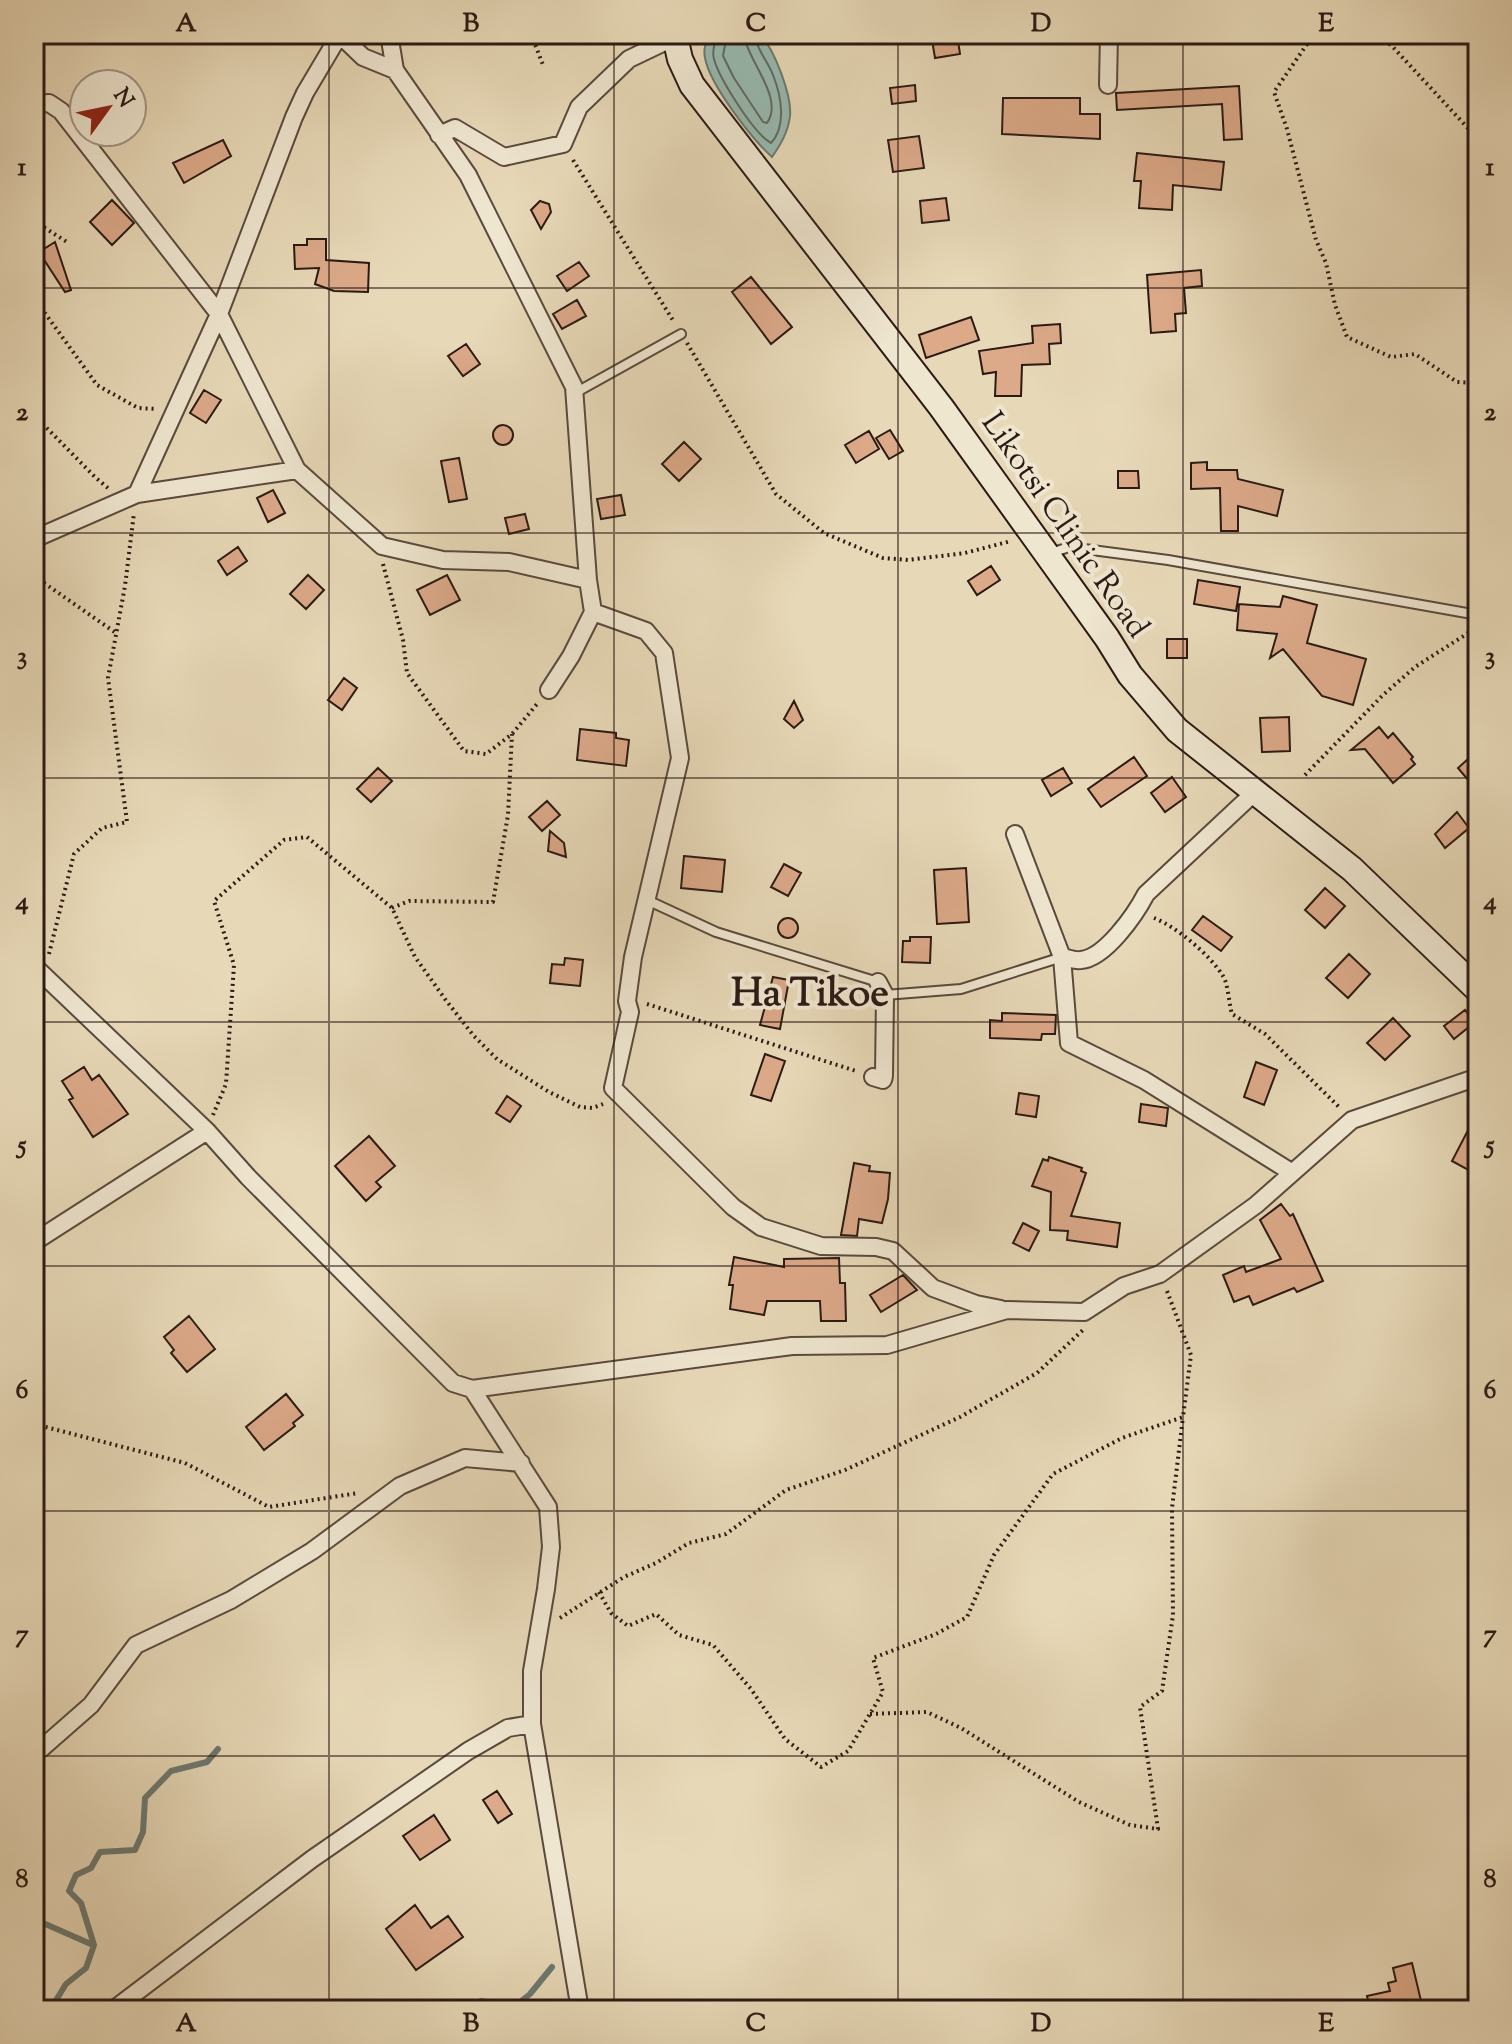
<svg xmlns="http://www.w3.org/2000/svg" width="1512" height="2044" viewBox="0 0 1512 2044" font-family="'Sorts Mill Goudy',serif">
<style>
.water{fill:#97b9b0;stroke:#6c7972;stroke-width:2}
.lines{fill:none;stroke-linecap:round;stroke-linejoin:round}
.shore{stroke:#616a62;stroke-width:2}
.stream{stroke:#6c7972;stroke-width:6}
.building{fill:#dca989;stroke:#2b1a14;stroke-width:2}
.lane-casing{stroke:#5a4a3d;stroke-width:12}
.street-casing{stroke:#5a4a3d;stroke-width:20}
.secondary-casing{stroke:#2b1a14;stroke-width:28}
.path{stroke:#2b1a14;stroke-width:4;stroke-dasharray:2 4;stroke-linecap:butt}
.lane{stroke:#efe6d0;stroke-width:8}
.street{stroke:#efe6d0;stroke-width:16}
.secondary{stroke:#efe6d0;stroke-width:24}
.grid{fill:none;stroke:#2b1a14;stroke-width:2;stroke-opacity:0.55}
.labels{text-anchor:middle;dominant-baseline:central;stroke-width:8;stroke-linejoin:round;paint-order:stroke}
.street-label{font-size:32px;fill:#2b1a14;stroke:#efe6d0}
.district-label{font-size:40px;font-weight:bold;fill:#2b1a14;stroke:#efe6d0}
.neatline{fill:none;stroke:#2b1a14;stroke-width:3}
.grid-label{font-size:26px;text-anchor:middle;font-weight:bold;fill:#2b1a14}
</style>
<rect width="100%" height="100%" fill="#e7d8b7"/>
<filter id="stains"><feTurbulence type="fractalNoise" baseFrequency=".0025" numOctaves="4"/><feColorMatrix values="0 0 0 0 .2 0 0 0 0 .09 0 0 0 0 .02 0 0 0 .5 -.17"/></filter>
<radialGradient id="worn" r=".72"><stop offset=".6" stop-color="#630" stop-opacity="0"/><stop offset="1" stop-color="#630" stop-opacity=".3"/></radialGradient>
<path class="water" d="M711,34h48c15,13 33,62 31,82 -2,16 -9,28 -18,41 -20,-18 -62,-72 -67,-99 -2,-10 1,-16 6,-24z"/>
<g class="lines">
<path class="shore" d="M717,34c-1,9 -6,15 -3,25 5,19 40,75 57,84 16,-17 10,-48 2,-68 -5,-13 -17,-27 -19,-41
M727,34l-4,22 11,22 29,44 4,1c18,-25 -21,-64 -23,-89"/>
<path class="stream" d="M34,1453l4,22 -4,7
M34,1919l59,26
M50,2010l16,-26 20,-16 8,-23 -13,-42 -12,-12 7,-16 15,-7 9,-16 35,-2 8,-18 2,-34 26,-27 36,-9 11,-13
M476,2010l5,-9 33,6 16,-13 22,-27"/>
</g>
<path class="building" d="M931,34h26l3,20 -25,4z
M915,85l1,16 -24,3 -2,-16z
M1239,86l3,53 -18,1 -2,-36 -105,6 -1,-17z
M1003,98h77v16h20v25l-98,-5z
M919,136l5,32 -31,4 -5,-32z
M223,140l8,16 -47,27 -11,-20z
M1137,153l87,9 -3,28 -48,-5 -1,25 -33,-2 2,-27h-7z
M946,198l3,22 -27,3 -2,-22z
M112,200l22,23 -22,22 -22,-23z
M540,201l9,3 2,8 -10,17 -10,-19z
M307,239h19v21l43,3 -1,29 -34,-1 -19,-7 4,-16 -24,1 -1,-24h13z
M55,242l16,48 -6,2 -26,-40z
M579,262l10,14 -22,15 -10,-15z
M1201,270l1,16 -18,2 2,25 -11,1 1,17 -25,2 -4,-58z
M751,277l41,50 -21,17 -39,-52z
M577,300l9,16 -24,13 -9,-15z
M971,317l8,23 -53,18 -7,-23z
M1060,324l1,19 -12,1 1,20 -28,1 -1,31h-26l1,-24 -13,2 -4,-23 54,-8 -1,-17z
M466,344l14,20 -17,12 -15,-20z
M204,390l17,10 -15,23 -16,-10z
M493 435a10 10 0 1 1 20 0a10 10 0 1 1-20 0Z
M890,430l13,21 -14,8 -13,-21z
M869,431l10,18 -23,14 -11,-18z
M684,442l17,17 -22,22 -17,-17z
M459,458l8,41 -18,3 -8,-41z
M1207,462v8h30l1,9 45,11 -6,26 -39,-10v25h-17l-1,-43 -29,1v-26z
M1118,471h20l1,17h-21z
M273,490l12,23 -17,9 -11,-24z
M621,495l4,20 -24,4 -4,-20z
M525,514l4,15 -20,5 -4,-16z
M238,547l9,14 -20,14 -9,-14z
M991,566l9,14 -23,15 -9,-14z
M308,575l16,15 -18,19 -16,-15z
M447,575l13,25 -30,15 -13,-25z
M1198,580l42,7 -4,24 -42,-7z
M1283,596l34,9 -10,38 59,16 -13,46 -31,-9 -39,-47 -13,9 7,-24 -40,-4 2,-26 41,3z
M1167,639h20v19h-20z
M344,678l13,10 -15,22 -14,-10z
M794,701l9,19 -9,8 -10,-9z
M1289,717l1,34 -28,1 -2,-34z
M1379,727l9,11 5,-5 20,24 -2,2 4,5 -22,19 -28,-34 -14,1z
M580,729l36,4v5l13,2 -3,26 -49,-6z
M1478,750v23l-9,8 -11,-13z
M1134,757l13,19 -46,31 -13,-18z
M378,768l14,13 -21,21 -14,-13z
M1063,768l9,15 -21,13 -9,-16z
M1172,777l14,20 -21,15 -14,-19z
M547,801l13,14 -18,16 -13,-14z
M1457,812l12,16 -24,20 -10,-14z
M550,831l14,12 2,14 -18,-6z
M684,856l41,4 -3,32 -41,-4z
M784,864l17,9 -13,23 -17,-9z
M966,868l3,54 -32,2 -3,-54z
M1325,888l20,18 -20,22 -20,-18z
M1203,916l29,21 -11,14 -29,-21z
M778 928a10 10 0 1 1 20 0a10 10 0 1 1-20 0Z
M910,937h21l-1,26 -28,-1 1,-21h7z
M1349,954l21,20 -22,24 -22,-20z
M565,958l18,2 -3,26 -30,-3 2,-19 12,1z
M773,977l16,3 -9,49 -20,-4z
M1465,1010l10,12 -21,17 -10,-13z
M1002,1013l54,2 -1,19h-13l-1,6 -51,-2v-18l12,1z
M1393,1018l17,18 -25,24 -18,-17z
M765,1054l20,7 -14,40 -20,-6z
M1256,1062l21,8 -13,35 -20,-8z
M84,1067l8,13 7,-5 29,39 -35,23 -24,-37 4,-2 -11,-17z
M1019,1093l20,3 -3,21 -20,-3z
M507,1096l14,10 -11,16 -14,-9z
M1141,1104l27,4 -2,18 -27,-4z
M1478,1111v50l-6,11 -20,-11z
M369,1136l26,30 -19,16 5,5 -15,14 -31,-35z
M1049,1157l33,11 -1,3 5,2 -15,43 49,7 -3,24 -50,-7 1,-9 -18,-1 1,-38 -19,-6 11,-27 5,2z
M854,1163l16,3 -1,5 21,2 -2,26 -6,24 -23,-4 -2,17 -16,-1z
M1281,1204l9,12 3,-2 30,67 -26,11 -3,-4 -41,17 -4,-9 -15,6 -11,-27 21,-9 2,6 35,-13 -21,-39z
M1023,1223l16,8 -10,20 -16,-8z
M734,1257l50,10v-8l55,-1 1,25h5l1,38h-25l-1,-20h-53l-3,14 -34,-6 3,-24h-4z
M903,1275l14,15 -36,22 -11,-17z
M189,1316l26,33 -28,23 -16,-19 3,-3 -10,-13z
M286,1394l17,21 -10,8 2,3 -31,24 -18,-23z
M497,1791l15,23 -14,9 -15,-23z
M434,1815l16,25 -30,20 -17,-24z
M415,1905l16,23 17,-12 15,21 -47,33 -30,-41z
M1412,1963l10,42 -22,5h-30l-3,-14 23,-5 -2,-8 8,-2 -3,-13z"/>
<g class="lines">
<g class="lane-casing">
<path id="lane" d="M575,393l106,-59
M1051,553l18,-6 99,13 310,55
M647,900l69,32 162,50
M885,995l76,-6 101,-32"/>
</g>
<g class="street-casing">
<path id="street" d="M339,34l24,23 32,13
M1108,85l1,-51
M34,104l15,-1 12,8 158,203 78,156 85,76 61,14 66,2 79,18 -14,-193 -106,-212 -73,-105 -6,-36
M439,135l16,-7 49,29 59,-13 16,-37 50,-48 46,-22
M137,494l160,-24
M34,539l103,-45 82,-180 75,-197 11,-24 35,-59
M593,612l53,19 18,22 16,105 -47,199 -6,44 3,11 -17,76 120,119 28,20 60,19 55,1 17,4 40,37 43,16 25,5
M549,690l22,-34 22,-44 -5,-32
M1015,834l47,123 7,86 75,37 147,92
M1062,957c5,1 13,4 19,3 24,-2 54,-45 65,-66l109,-102
M34,966l173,165 41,46 205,206 19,6 76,118 3,40 -5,42 -14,82v53l48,286
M873,1077l10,3 1,-4 1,-81 -7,-13
M34,1242l173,-111
M472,1389l320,-43 95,-1 120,-35 77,2 40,-26 36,-12 96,-69 96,-85 126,-43
M34,1752l8,-4 49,-43 45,-60 95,-45 81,-49 88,-65 65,-28 56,5
M113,2010l199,-151 156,-108 40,-23 24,-4"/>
</g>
<g class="secondary-casing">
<path id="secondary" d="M678,34l-3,3 5,22 12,26 249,322 166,231 23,37 47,55 175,139 126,121"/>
</g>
<path class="path" d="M531,34l12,31
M1314,34l-40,58 13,37 29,111 10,23 9,42 12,32 44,20 24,-3 42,28 21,1
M1374,34l17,11 87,94
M573,160l101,162
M34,221l33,21
M34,298l63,87 41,23 18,1
M687,343l89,151 48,39 59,25 25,2 57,-7 46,-12
M34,415l61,62 14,12
M383,564l20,76 4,33 57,78 22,3 26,-20 25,-30
M34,576l82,57
M1305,775l78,-80 32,-28 61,-39
M392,908l17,-7 84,1 15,-87 4,-81
M1154,918c23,9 56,37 69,58 5,7 6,28 9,38l33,20 75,74
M49,954l25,-100 28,-26 25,-6 -19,-144 17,-92 9,-73
M647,1004l209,67
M213,1115l13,-31 8,-119 -20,-64 70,-61 23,-3 85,71 23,49 30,42 28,36 24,24 52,33 31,15 13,1 10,-4
M34,1424l151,39 84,44 89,-14
M599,1592l12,21 17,13 28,-12 23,21 34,10 38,44 34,50 36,28 27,-16 35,-59 -10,-34 63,-24 31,-17 27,-62 59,-81 69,-36 61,-21 8,-62 -24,-64
M560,1618l64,-41 32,-14 33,-20 37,-9 60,-44 59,-20 115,-53 77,-44 47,-44
M870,1714l57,-2 34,16 118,74 51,23 28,4 -18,-122 22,-16 11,-76 -1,-107 11,-91"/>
<use href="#lane" class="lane"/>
<use href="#street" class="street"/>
<use href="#secondary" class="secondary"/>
</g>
<path class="grid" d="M329,34v1976M614,34v1976M898,34v1976M1183,34v1976M34,288h1444M34,533h1444M34,778h1444M34,1022h1444M34,1266h1444M34,1511h1444M34,1756h1444"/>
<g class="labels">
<g class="street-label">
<text transform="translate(1064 526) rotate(55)">Likotsi Clinic Road</text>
</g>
<g class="district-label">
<text x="810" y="995">Ha Tikoe</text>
</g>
</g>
<rect width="1512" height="2044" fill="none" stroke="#e7d8b7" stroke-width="88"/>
<g transform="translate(108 108) rotate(57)"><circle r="38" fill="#efe6d0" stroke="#a19485" stroke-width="2"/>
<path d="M0-6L14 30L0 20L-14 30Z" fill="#8f2418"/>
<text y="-12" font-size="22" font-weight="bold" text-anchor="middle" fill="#2b1a14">N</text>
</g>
<rect x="44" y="44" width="1424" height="1956" class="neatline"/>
<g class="grid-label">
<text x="186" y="31">A</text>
<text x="471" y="31">B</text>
<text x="756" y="31">C</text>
<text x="1041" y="31">D</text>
<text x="1326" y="31">E</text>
<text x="22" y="175">1</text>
<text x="1490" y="175">1</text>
<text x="22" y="420">2</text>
<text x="1490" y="420">2</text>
<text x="22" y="664">3</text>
<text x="1490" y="664">3</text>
<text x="22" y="909">4</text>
<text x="1490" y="909">4</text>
<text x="22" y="1153">5</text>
<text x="1490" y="1153">5</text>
<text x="22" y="1398">6</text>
<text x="1490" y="1398">6</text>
<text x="22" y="1642">7</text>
<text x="1490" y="1642">7</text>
<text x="22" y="1887">8</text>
<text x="1490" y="1887">8</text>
<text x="186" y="2031">A</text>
<text x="471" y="2031">B</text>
<text x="756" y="2031">C</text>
<text x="1041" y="2031">D</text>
<text x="1326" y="2031">E</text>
</g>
<rect width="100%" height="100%" filter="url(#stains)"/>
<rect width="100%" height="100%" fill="url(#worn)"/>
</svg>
